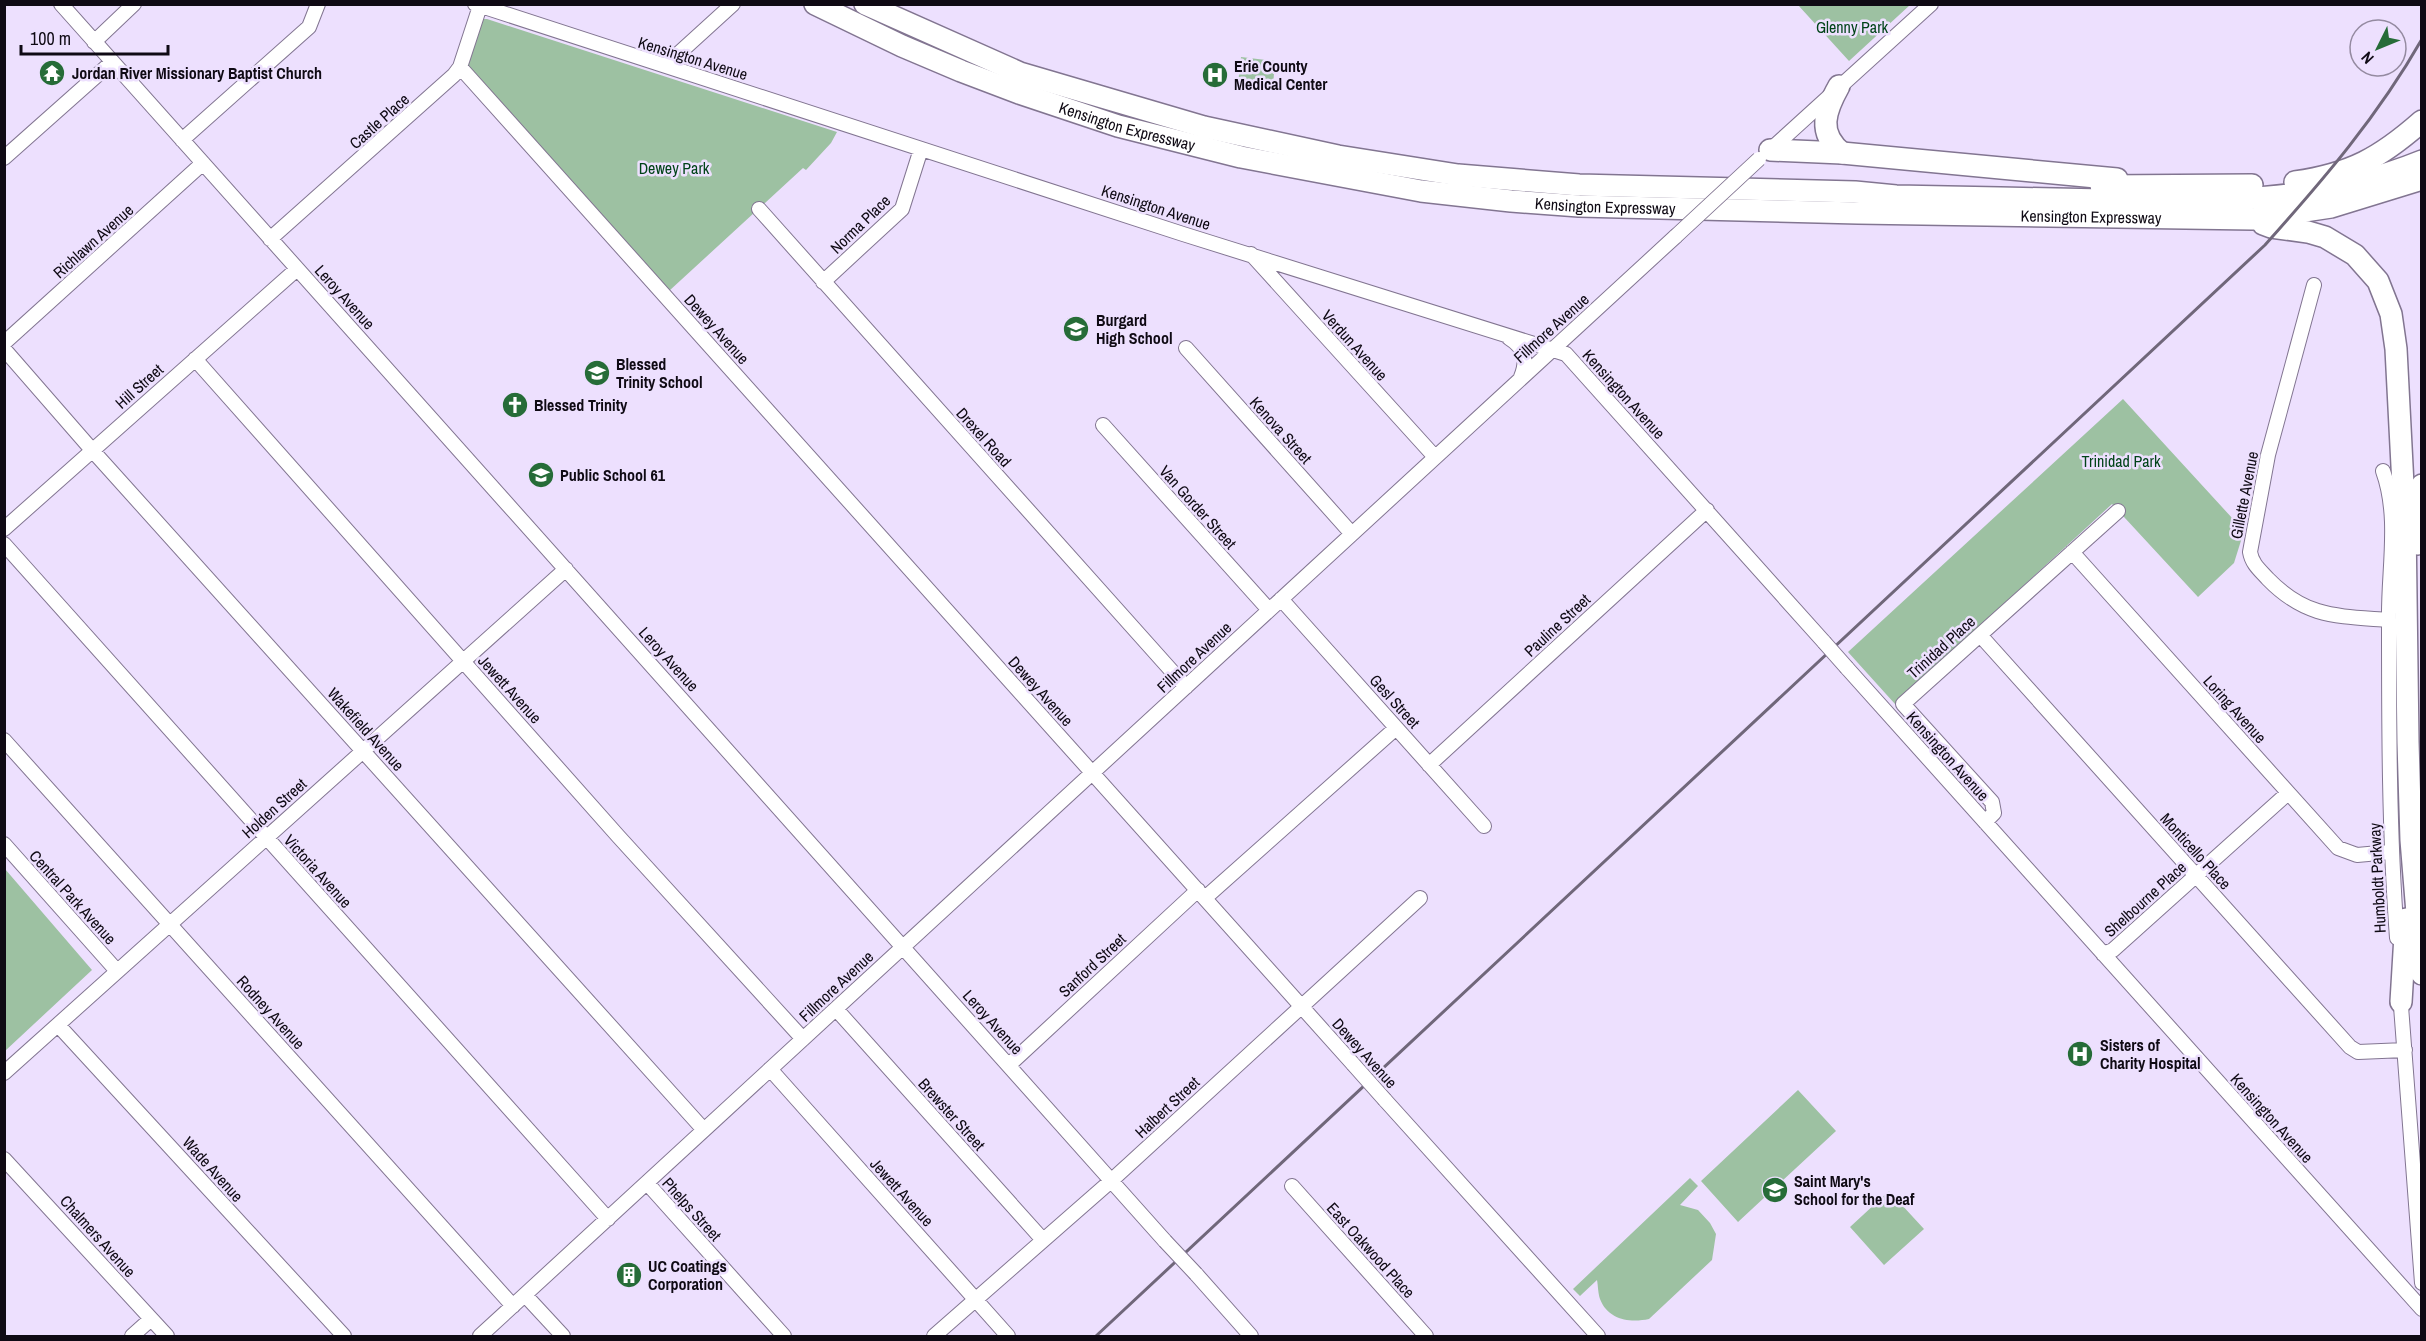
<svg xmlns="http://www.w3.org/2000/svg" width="2426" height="1341" viewBox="0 0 2426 1341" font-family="'Archivo Narrow',sans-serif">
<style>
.green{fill:#9dc1a2}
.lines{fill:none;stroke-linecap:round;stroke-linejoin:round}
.minor-casing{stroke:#827591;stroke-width:16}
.highway-casing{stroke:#827591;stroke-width:24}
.minor{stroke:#fff;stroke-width:14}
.highway{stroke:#fff;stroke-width:21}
.rail{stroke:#70677a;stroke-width:3}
.minor-bridge-casing{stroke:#827591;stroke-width:16;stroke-linecap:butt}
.minor-bridge{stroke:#fff;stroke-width:14}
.labels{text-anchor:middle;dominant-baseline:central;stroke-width:5;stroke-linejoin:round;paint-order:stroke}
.park-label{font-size:16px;fill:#004318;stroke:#ede0fe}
.street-label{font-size:16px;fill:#0f0a14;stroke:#ede0fe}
.poi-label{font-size:16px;font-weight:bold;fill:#0f0a14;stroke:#ede0fe;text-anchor:start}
</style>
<rect width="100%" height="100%" fill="#ede0fe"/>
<path class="green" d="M1798,5h112l-61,56z
M483,19h4l350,113 -6,11 -25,27 -3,-2 -134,123 -201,-225 -1,-4z
M1241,57l34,4 -2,25 -35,-3z
M2123,399l121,132 -10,32 -36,34 -86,-93 -217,200 -47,-52z
M5,869l87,101 -87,81h-1z
M1798,1090l38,41 -98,91 -37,-41z
M1690,1178l8,8 -18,19 18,5 12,13 6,11 -4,26 -63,59c-19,4 -41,1 -49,-20 -2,-6 -2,-14 -3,-19l-17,16 -7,-7z
M1889,1191l35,38 -40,36 -34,-38z"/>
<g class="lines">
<g class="minor-casing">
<path id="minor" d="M61,4l1104,1237
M475,4l708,230 383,120 258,288
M94,42l40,-38
M666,65l67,-61
M460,67l893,997
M182,140l127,-113 9,-23
M1768,152l163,-148
M4,158l108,-96
M759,209l427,478
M270,239l184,-164 6,-8 20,-61
M1251,254l184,203
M823,282l79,-73 19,-60
M2314,285l-46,170 -18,97c2,12 10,18 18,27 38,39 69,37 121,41
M1509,338c16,10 19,22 12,39
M4,343l199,-180
M1186,348l166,186
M4,349l88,101 612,680
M195,359l423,477 185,203
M1103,425l166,185
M2383,471c17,47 5,100 6,149 0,106 0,212 8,318
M4,529l293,-260
M4,544l604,675
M2072,552l266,296 19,7 33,-3
M1281,599l203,227
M1980,635l370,412 8,5 47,-2
M1847,668l575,641
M4,740l509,566
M1429,765l278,-255
M1985,822l9,-9 -2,-11 -89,-98 215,-193
M4,844l113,127
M1205,898l191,-170
M2103,954l10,-4 175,-157
M2400,993l22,290
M836,1009l207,231
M58,1025l286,311
M1009,1065l189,-175
M770,1069l238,267
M4,1073l562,-504
M1385,1100l213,236
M4,1159l163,177
M647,1183l137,153
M1292,1186l134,150
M1196,1274l55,62
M525,1295l38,41
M132,1336l19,-17
M480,1336l1196,-1100
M934,1336l178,-156 308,-282"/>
</g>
<g class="highway-casing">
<g id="highway">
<path id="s1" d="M815,4l87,42 59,25 58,22 99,33 123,31 180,34 90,10 68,5 279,7 395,6 78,-12 91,-28"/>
<path d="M865,4l155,69 184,54 134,29 120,19 121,10 276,7 41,4c69,1 139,3 208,4 112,2 212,4 318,-39"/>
<path d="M1839,86c-14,25 -22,47 3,67"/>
<path d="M1770,150l72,3 275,26"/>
<path d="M2295,182c56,-8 85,-24 127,-61"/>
<path d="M2101,186l151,-1"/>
<path d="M2263,224l8,3 37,5 17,5 30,18 23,26 13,33 5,35 9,175 3,218 3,98 11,134"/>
<path d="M2418,544l4,-59"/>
<path d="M2401,1002l5,-83"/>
</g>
</g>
<use href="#minor" class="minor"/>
<use href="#highway" class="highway"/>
<path class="rail" d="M1096,1336l1169,-1091c59,-66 113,-129 157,-206"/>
<g class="minor-bridge-casing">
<path id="minor-bridge" d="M1676,236l83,-77
M1824,642l23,26
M1353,1064l32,36
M1165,1241l31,33"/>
</g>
<use href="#minor-bridge" class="minor-bridge"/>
</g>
<defs>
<g id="temple-disc" transform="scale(1.35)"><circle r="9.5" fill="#266c38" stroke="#ede0fe"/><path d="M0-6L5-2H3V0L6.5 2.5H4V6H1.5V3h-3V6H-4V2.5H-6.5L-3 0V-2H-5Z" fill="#fff"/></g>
<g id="hospital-disc" transform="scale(1.35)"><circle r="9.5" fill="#266c38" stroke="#ede0fe"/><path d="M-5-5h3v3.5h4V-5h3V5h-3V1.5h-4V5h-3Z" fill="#fff"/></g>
<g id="school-disc" transform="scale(1.35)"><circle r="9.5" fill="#266c38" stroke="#ede0fe"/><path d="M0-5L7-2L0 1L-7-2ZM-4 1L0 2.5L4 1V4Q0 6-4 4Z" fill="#fff"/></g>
<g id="church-disc" transform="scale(1.35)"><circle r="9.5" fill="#266c38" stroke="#ede0fe"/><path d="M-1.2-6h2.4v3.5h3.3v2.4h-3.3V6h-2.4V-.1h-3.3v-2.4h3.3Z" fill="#fff"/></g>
<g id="building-disc" transform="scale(1.35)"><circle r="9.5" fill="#266c38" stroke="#ede0fe"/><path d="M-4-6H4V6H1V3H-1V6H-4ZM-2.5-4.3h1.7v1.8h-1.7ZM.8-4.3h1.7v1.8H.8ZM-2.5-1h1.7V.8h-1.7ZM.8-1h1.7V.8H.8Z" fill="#fff"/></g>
</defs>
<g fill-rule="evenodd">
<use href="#temple-disc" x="52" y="73"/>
<use href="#hospital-disc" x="1215" y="75"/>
<use href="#school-disc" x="1076" y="329"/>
<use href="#school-disc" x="597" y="373"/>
<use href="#church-disc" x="515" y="405"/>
<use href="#school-disc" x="541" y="475"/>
<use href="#hospital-disc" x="2080" y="1054"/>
<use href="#school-disc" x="1775" y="1190"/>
<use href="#building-disc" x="629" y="1275"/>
</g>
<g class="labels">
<g class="park-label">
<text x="1852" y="27">Glenny Park</text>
<text x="674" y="168">Dewey Park</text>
<text x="2121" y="461">Trinidad Park</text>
</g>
<g class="street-label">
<text transform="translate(693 58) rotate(17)">Kensington Avenue</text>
<text transform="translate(379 121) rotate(-42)">Castle Place</text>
<text stroke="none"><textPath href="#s1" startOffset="336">Kensington Expressway</textPath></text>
<text stroke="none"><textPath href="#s1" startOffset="822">Kensington Expressway</textPath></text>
<text transform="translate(1156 207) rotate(18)">Kensington Avenue</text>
<text stroke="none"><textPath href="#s1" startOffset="1308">Kensington Expressway</textPath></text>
<text transform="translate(860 224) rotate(-44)">Norma Place</text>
<text transform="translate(93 241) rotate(-42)">Richlawn Avenue</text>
<text transform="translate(345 297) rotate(48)">Leroy Avenue</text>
<text transform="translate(1551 328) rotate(-42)">Fillmore Avenue</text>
<text transform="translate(717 329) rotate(48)">Dewey Avenue</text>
<text transform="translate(1355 345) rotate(48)">Verdun Avenue</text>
<text transform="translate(139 386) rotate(-42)">Hill Street</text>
<text transform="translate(1624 394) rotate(48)">Kensington Avenue</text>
<text transform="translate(1281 430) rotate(48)">Kenova Street</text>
<text transform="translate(984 437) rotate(48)">Drexel Road</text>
<text transform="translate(2244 495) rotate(-79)">Gillette Avenue</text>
<text transform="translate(1198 507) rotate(48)">Van Gorder Street</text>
<text transform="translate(1557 625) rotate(-43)">Pauline Street</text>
<text transform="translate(1941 647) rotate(-42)">Trinidad Place</text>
<text transform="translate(1194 657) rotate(-43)">Fillmore Avenue</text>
<text transform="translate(669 659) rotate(48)">Leroy Avenue</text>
<text transform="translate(510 689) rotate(48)">Jewett Avenue</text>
<text transform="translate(1041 691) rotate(48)">Dewey Avenue</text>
<text transform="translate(1395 701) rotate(48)">Gesl Street</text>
<text transform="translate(2235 709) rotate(48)">Loring Avenue</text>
<text transform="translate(366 729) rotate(48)">Wakefield Avenue</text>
<text transform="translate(1948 756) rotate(48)">Kensington Avenue</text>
<text transform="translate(274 808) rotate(-42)">Holden Street</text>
<text transform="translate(2196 851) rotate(48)">Monticello Place</text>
<text transform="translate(318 871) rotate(48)">Victoria Avenue</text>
<text transform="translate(2377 878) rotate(-93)">Humboldt Parkway</text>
<text transform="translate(73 897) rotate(48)">Central Park Avenue</text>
<text transform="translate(2145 899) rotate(-42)">Shelbourne Place</text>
<text transform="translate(1092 965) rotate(-43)">Sanford Street</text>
<text transform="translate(836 986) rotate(-43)">Fillmore Avenue</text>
<text transform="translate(271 1012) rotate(48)">Rodney Avenue</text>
<text transform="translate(993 1022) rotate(48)">Leroy Avenue</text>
<text transform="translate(1365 1053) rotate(48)">Dewey Avenue</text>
<text transform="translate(1167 1107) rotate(-43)">Halbert Street</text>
<text transform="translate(952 1114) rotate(48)">Brewster Street</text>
<text transform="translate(2272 1118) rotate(48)">Kensington Avenue</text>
<text transform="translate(213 1169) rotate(48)">Wade Avenue</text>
<text transform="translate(902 1192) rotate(48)">Jewett Avenue</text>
<text transform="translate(692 1209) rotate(48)">Phelps Street</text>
<text transform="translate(98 1236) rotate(48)">Chalmers Avenue</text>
<text transform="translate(1371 1250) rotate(48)">East Oakwood Place</text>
</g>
<g class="poi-label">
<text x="1234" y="66">Erie County<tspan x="1234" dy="18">Medical Center</tspan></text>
<text x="72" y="73">Jordan River Missionary Baptist Church</text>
<text x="1096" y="320">Burgard<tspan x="1096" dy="18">High School</tspan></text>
<text x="616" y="364">Blessed<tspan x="616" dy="18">Trinity School</tspan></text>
<text x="534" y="405">Blessed Trinity</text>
<text x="560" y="475">Public School 61</text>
<text x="2100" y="1045">Sisters of<tspan x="2100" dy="18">Charity Hospital</tspan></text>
<text x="1794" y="1181">Saint Mary's<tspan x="1794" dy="18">School for the Deaf</tspan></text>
<text x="648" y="1266">UC Coatings<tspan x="648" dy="18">Corporation</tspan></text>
</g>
</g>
<rect width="2426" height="1341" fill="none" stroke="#0f0a14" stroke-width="12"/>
<g transform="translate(2378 48) rotate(227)"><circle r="28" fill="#ede0fe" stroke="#948aa0" stroke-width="1.5"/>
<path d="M0-4.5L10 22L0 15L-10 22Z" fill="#266c38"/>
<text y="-9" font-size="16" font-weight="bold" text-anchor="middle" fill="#0f0a14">N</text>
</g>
<path d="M21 45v9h147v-9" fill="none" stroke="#0f0a14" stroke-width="3"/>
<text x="30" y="45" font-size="18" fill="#0f0a14" stroke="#ede0fe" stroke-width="4.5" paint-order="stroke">100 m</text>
</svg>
